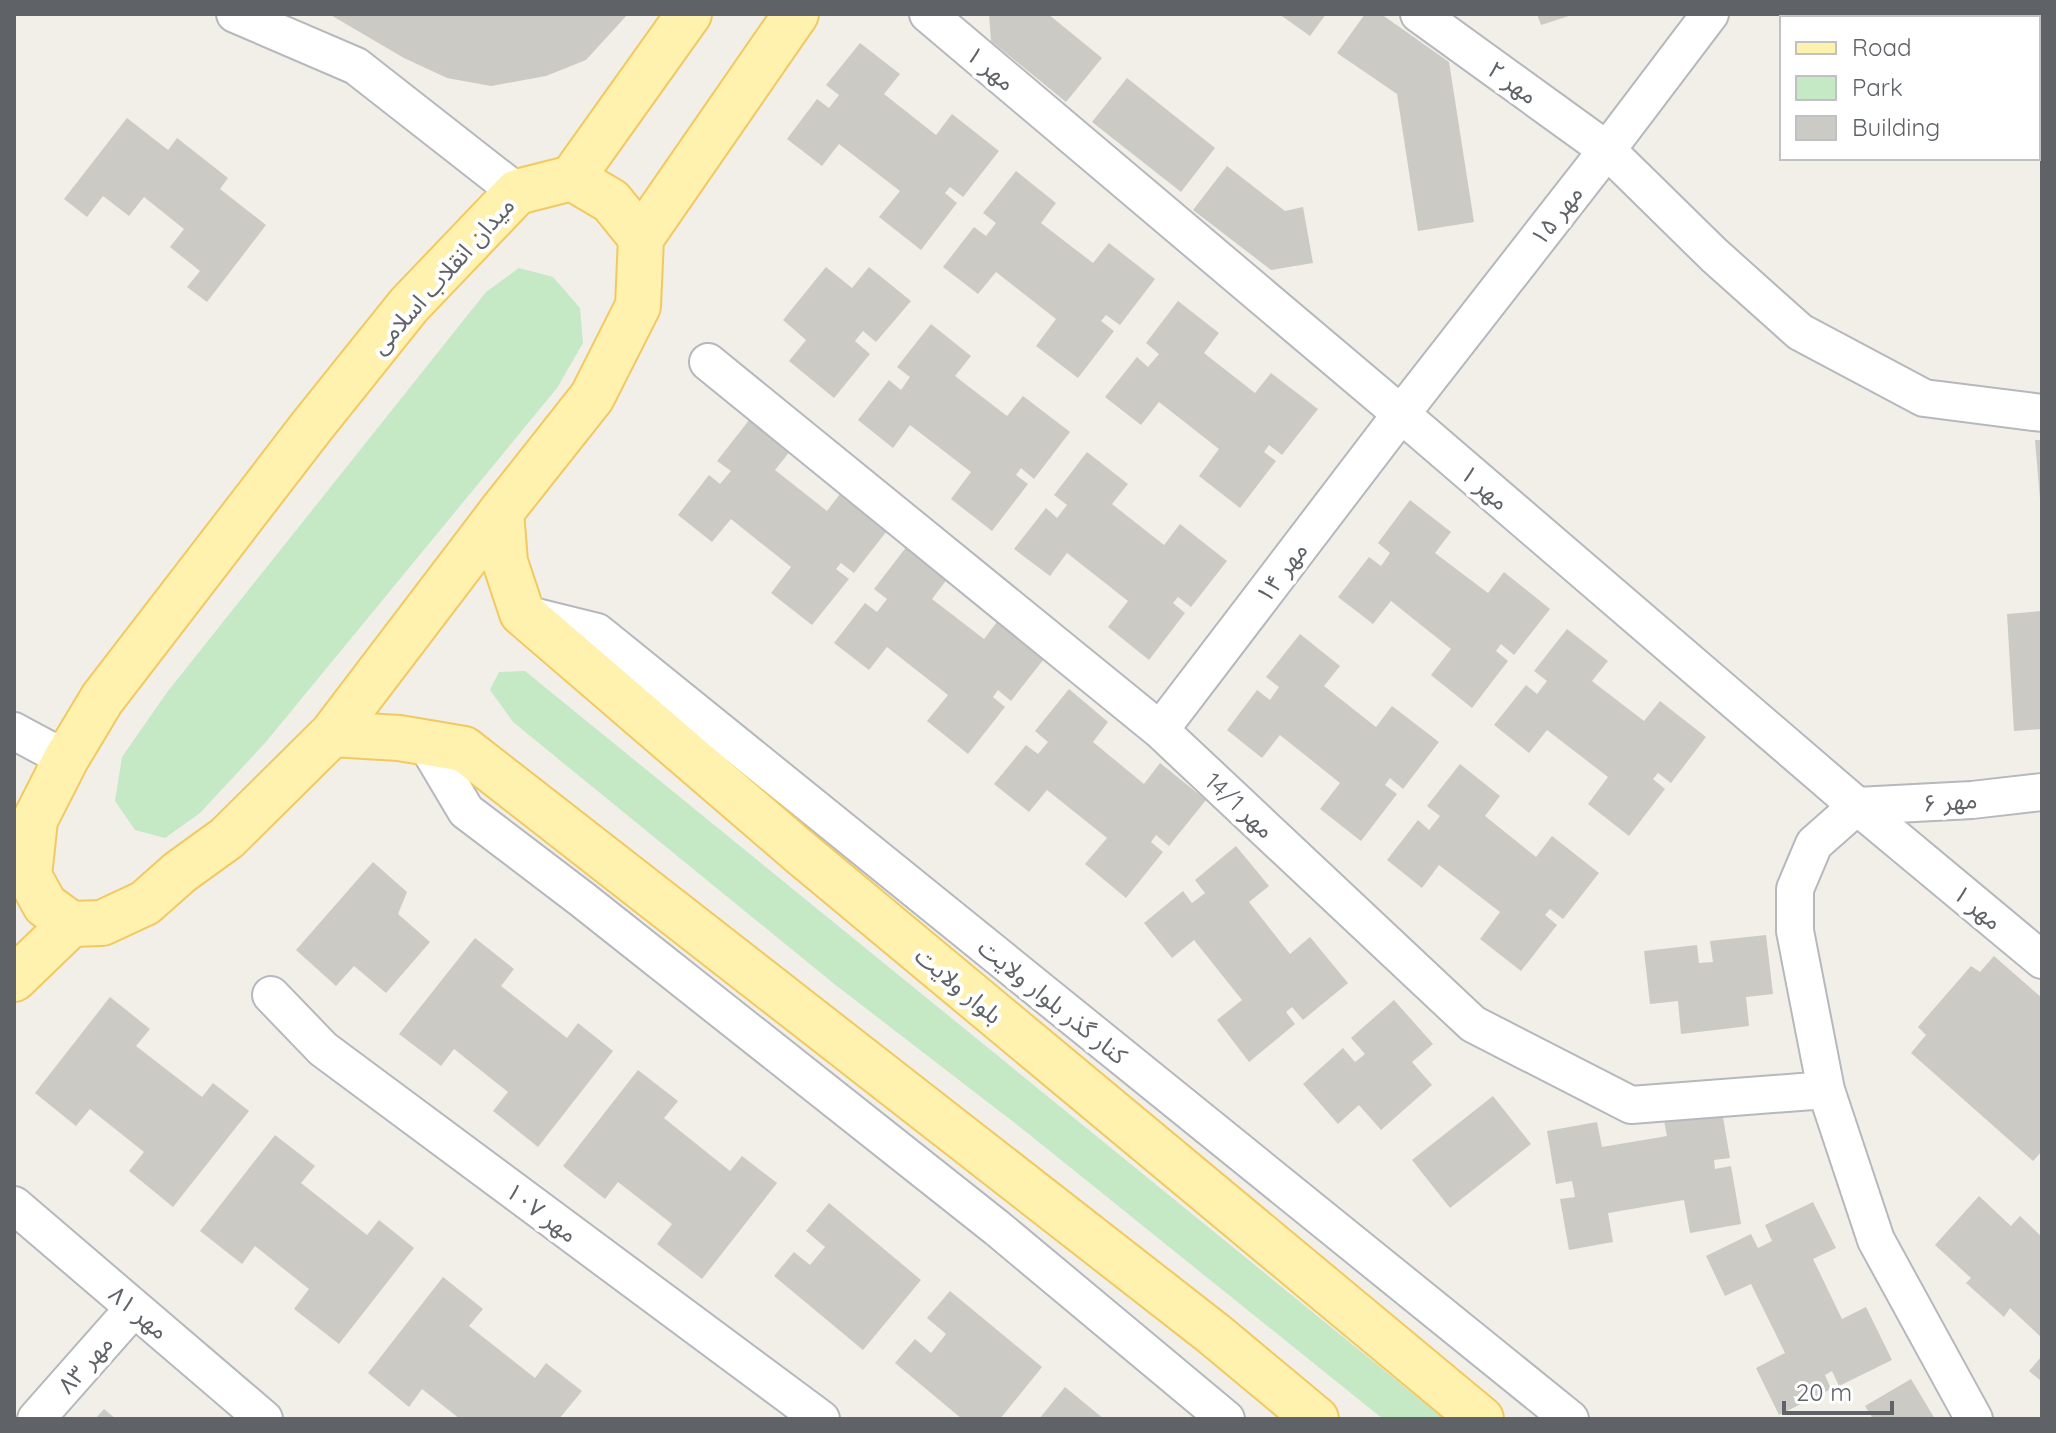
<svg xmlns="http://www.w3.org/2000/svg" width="2056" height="1433" viewBox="0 0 2056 1433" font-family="Quicksand,'Noto Sans Arabic',sans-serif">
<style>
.green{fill:#c5e8c5}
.building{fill:#cccac5}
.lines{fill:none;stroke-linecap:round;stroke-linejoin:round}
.minor-casing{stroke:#b5b8bc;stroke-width:40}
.major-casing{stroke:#f2c960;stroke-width:48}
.minor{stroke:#fff;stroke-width:36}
.major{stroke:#fff2af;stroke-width:44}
.labels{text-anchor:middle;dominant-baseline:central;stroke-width:8;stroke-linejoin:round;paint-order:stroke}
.street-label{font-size:24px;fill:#5f6368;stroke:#fff}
</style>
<rect width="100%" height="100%" fill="#f1efe8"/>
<path class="green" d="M519,268l34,9 27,31 3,35 -26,45 -292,355 -65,70 -35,25 -30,-8 -20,-29 7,-44 46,-66 318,-399z
M525,671l919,748h-61l-363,-292 -187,-144 -320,-261 -23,-32 9,-18z"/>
<path class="building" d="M329,14h299l-42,46 -40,16 -55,10 -44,-8 -43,-20z
M989,14h59l54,44 -36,44 -75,-61z
M1279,14h47l-16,22z
M1365,14h16l68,48 25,160 -56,9 -21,-137 -60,-41z
M1537,14h35v1l-31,10z
M2006,14h36v135l-4,-1v-130h-33z
M860,43l40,31 -16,20 52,41 16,-21 47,37 -36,46 -13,-10 -5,6 12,10 -36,47 -42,-33 21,-26 -61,-47 -17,22 -35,-27 30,-40 12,9 10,-13 -13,-10z
M1127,78l88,70 -34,44 -89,-70z
M127,118l41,32 9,-12 51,40 -8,11 46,36 -59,77 -20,-15 13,-16 -30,-24 14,-18 -40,-32 -15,19 -26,-20 -16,21 -23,-18z
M1227,166l58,45 18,-4 10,56 -42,7 -78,-60z
M1016,171l40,32 -15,20 52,40 16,-20 46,36 -35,46 -14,-10 -5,6 13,10 -36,47 -42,-32 20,-27 -60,-47 -18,22 -35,-27 31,-40 12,9 10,-13 -13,-10z
M826,267l26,21 17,-21 42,34 -35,41 -13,-11 -8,10 15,13 -36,44 -45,-37 17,-21 -23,-20z
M1178,301l41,32 -15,20 51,40 16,-20 47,36 -36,46 -13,-10 -5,7 12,9 -36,47 -41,-32 20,-27 -60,-47 -18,23 -36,-28 32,-40 11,10 11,-13 -13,-11z
M931,324l40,32 -16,20 52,40 16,-20 47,36 -36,47 -13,-11 -5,7 12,9 -36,47 -41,-32 20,-27 -61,-47 -17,23 -35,-28 31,-40 12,10 9,-13 -13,-10z
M750,419l41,31 -16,20 52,41 16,-21 47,37 -36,46 -13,-10 -5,6 13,10 -37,46 -41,-32 20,-26 -60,-48 -19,23 -34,-27 31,-40 11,9 11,-13 -14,-10z
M2035,440h7v59h-2z
M1087,452l41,32 -16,20 52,41 16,-21 47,37 -36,46 -13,-10 -5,6 12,10 -36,47 -41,-33 20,-26 -61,-48 -17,23 -36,-27 32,-41 11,10 10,-13 -13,-10z
M1410,500l41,32 -16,21 53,40 16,-21 46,37 -36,46 -13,-11 -5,7 12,10 -36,47 -41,-33 20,-26 -60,-48 -18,23 -35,-27 31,-40 12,9 9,-13 -12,-10z
M907,546l41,32 -16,21 52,40 16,-21 47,37 -36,46 -13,-11 -5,7 12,10 -37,47 -41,-33 21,-26 -61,-48 -18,23 -35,-27 31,-40 12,9 10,-13 -13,-10z
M2042,611v118l-28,2 -7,-117z
M1567,629l41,32 -16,20 52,40 16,-20 46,36 -35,46 -13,-10 -5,6 12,10 -36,47 -41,-32 20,-27 -61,-47 -18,23 -35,-28 32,-40 11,9 10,-13 -13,-10z
M1300,634l40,32 -16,20 52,41 16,-21 47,36 -36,47 -13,-11 -5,7 12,9 -36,47 -41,-32 20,-26 -60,-48 -18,23 -35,-28 30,-40 13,10 9,-13 -13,-10z
M1069,689l39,33 -15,20 51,42 16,-21 46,37 -37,46 -13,-11 -5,7 12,10 -37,46 -41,-34 22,-26 -60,-48 -18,22 -35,-28 32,-39 12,9 10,-12 -13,-11z
M1460,764l40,32 -15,20 51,41 16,-21 47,37 -36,46 -13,-10 -5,6 12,10 -36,46 -41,-32 20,-27 -61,-47 -17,23 -35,-28 31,-40 11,10 11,-14 -13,-10z
M1236,846l33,40 -20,16 41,52 20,-17 38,46 -45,37 -11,-13 -6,5 9,12 -46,38 -32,-42 25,-20 -48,-60 -22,18 -28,-35 39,-32 9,12 13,-10 -10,-13z
M373,862l34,30 -9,22 32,28 -44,51 -32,-27 -18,20 -40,-36z
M1766,935l7,59 -27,3 3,29 -68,8 -3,-33 -28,3 -6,-53 53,-6 2,18 14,-1 -3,-21z
M475,938l39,31 -13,17 66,52 11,-15 35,28 -75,96 -45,-36 15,-19 -54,-43 -13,17 -42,-32z
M1994,956l48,42v153l-9,10 -122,-108 15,-18 -8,-8 53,-61 9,6z
M110,997l40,32 -14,17 66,51 11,-14 36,28 -76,96 -44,-36 15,-19 -54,-43 -14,17 -41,-33z
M1394,1000l39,44 -21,18 20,23 -51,45 -22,-25 -21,19 -35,-40 40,-36 12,14 10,-8 -14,-16z
M638,1070l40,31 -14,17 66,53 12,-15 35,27 -75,96 -45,-35 15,-20 -54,-42 -13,17 -42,-33z
M1493,1096l38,48 -81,64 -38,-48z
M1720,1100l10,58 -16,2 1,9 16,-3 10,58 -51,9 -6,-33 -76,13 5,29 -44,8 -9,-51 15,-2 -3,-16 -16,3 -9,-53 50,-9 5,25 65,-11 -5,-26z
M275,1135l40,31 -14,17 66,52 12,-15 35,28 -75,96 -45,-35 15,-20 -54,-43 -13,18 -42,-33z
M1979,1196l32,30 9,-10 22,21v101l-32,-30 -6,9 -38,-34 5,-5 -36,-33z
M1813,1202l23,46 -23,11 29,60 24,-12 26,53 -53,26 -7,-15 -7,4 6,14 -52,26 -23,-47 29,-15 -34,-69 -26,12 -19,-40 45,-22 7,14 14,-7 -7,-16z
M829,1203l92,77 -58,70 -89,-74 20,-24 16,13 15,-18 -19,-16z
M443,1277l40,32 -14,17 66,52 11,-15 36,28 -23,28h-99l-38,-30 -13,18 -41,-34z
M950,1291l92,76 -42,52h-38l-67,-56 20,-24 16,14 15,-19 -19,-16z
M2042,1356v26l-13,-11z
M1911,1379l24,40h-62l-8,-13z
M1065,1387l39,32h-65z
M104,1409l12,10h-21z"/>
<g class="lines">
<g class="minor-casing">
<path id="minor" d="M235,14l121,52 161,126
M928,14l473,400 456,392 185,154
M1419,14l188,136 107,105 86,77 124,66 118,15
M708,362l452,368 313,294 158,81 195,-15
M524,614l73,18 973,787
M1160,730l241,-316 206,-264 103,-136
M14,731l52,28
M425,742l41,69 117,89 414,328 229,191
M271,995l52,54 498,370
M14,1205l250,214
M36,1419l98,-111
M1974,1419l-98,-179 -50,-150 -31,-159v-42l19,-45 43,-38 115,-6 70,-8"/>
</g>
<g class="major-casing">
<path id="major" d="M572,178l39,23 30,37 -3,68 -46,91 -91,115 -169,222 -105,104 -47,34 -35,31 -43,20 -31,1 -26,-19 -16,-29 6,-56 31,-61 36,-60 210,-273 97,-121 108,-113z
M572,178l117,-164
M641,238l155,-224
M501,512l4,50 17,51 279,240 680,566
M332,734l67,4 65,11 750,585 102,85
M14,979l57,-55"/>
</g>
<use href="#minor" class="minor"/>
<use href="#major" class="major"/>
</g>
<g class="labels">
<g class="street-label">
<text transform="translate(991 68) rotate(40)">مهر ۱</text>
<text transform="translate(1513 82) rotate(36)">مهر ۲</text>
<text transform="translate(1556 215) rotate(-52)">مهر ۱۵</text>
<text transform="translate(442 275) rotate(-48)">میدان انقلاب اسلامی</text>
<text transform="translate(1485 487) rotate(41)">مهر ۱</text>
<text transform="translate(1281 572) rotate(-53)">مهر ۱۴</text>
<text transform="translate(1950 801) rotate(-4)">مهر ۶</text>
<text transform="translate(1240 805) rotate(43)">مهر 14/1</text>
<text transform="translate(1978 907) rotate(40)">مهر ۱</text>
<text transform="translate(959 985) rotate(40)">بلوار ولایت</text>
<text transform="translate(1053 1001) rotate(39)">کنار گذر بلوار ولایت</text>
<text transform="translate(542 1212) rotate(37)">مهر ۱۰۷</text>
<text transform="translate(139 1312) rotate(40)">مهر ۸۱</text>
<text transform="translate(85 1364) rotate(-48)">مهر ۸۳</text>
</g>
</g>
<rect width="2056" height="1433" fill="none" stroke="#5f6368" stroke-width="32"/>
<rect x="1780" y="16" width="260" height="144" fill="#ffffff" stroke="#bfc1c3" stroke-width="2"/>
<rect x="1796" y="42" width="40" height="12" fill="#fff2af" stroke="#bfc1c3" stroke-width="2"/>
<text x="1852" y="56" font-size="24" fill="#5f6368">Road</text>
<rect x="1796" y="76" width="40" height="24" fill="#c5e8c5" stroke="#bfc1c3" stroke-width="2"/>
<text x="1852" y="96" font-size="24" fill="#5f6368">Park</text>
<rect x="1796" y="116" width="40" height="24" fill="#cccac5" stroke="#bfc1c3" stroke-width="2"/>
<text x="1852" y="136" font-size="24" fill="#5f6368">Building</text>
<path d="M1784 1401v12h108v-12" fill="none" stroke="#5f6368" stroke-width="4"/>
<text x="1796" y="1401" font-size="24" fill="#5f6368" stroke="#ffffff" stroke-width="6" paint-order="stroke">20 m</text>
</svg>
